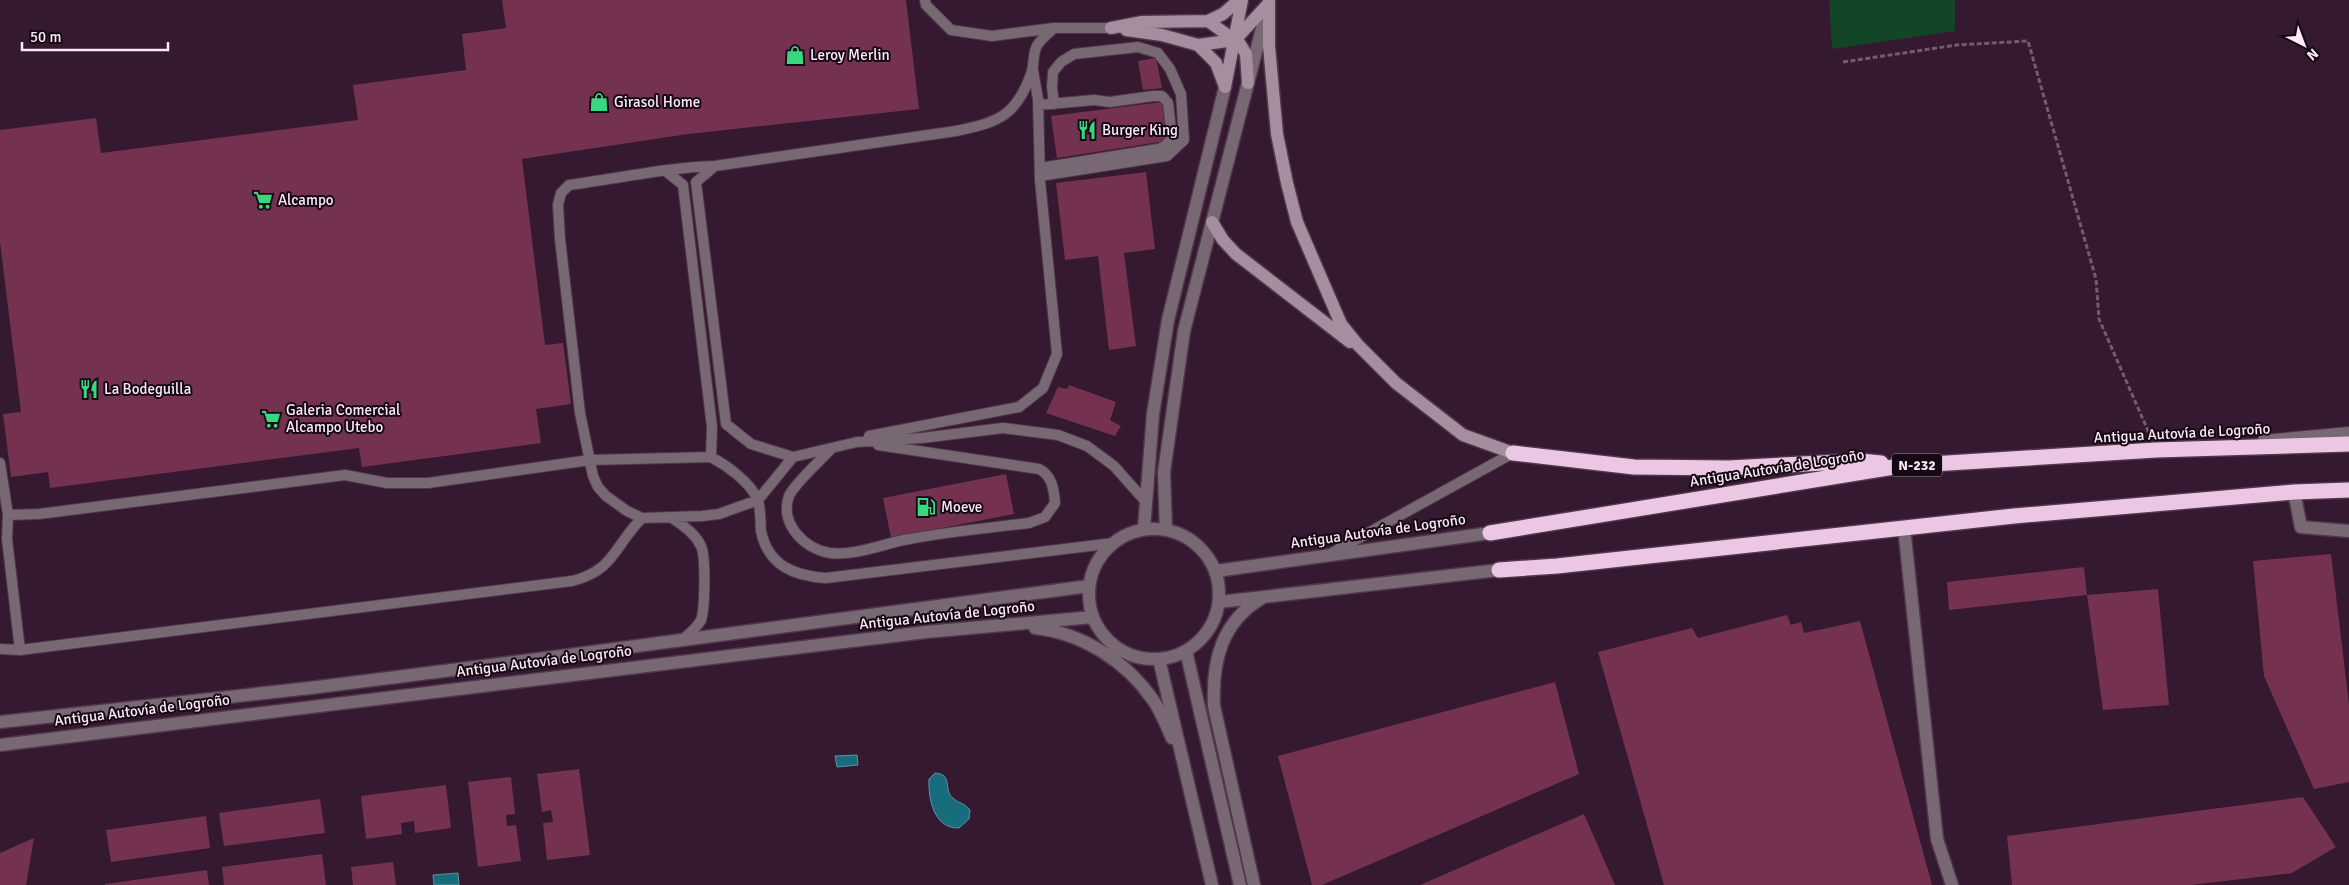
<svg xmlns="http://www.w3.org/2000/svg" width="2349" height="885" viewBox="0 0 2349 885" font-family="Signika,sans-serif">
<style>
.green{fill:#124627}
.water{fill:#186d7d;stroke:#5d92a2}
.building{fill:#743250}
.lines{fill:none;stroke-linecap:round;stroke-linejoin:round}
.lane-casing{stroke:#51364c;stroke-width:12}
.street-casing{stroke:#51364c;stroke-width:15}
.secondary-casing{stroke:#51364c;stroke-width:15}
.highway-casing{stroke:#51364c;stroke-width:18}
.path{stroke:#745b6f;stroke-width:3;stroke-dasharray:5 2.5;stroke-linecap:butt}
.lane{stroke:#776874;stroke-width:10}
.street{stroke:#776874;stroke-width:12}
.secondary{stroke:#a68ea1;stroke-width:12}
.highway{stroke:#ecc7e4;stroke-width:15}
.labels{text-anchor:middle;dominant-baseline:central;stroke-width:4;stroke-linejoin:round;paint-order:stroke}
.shield{fill:#150913;stroke:#b7a6b3;stroke-width:1}
.shield-label{font-size:14px;font-weight:bold;fill:#fde9f8}
.poi-label{font-size:15px;fill:#fde9f8;stroke:#150913;text-anchor:start}
.street-label{font-size:15px;fill:#fde9f8;stroke:#150913}
</style>
<rect width="100%" height="100%" fill="#351930"/>
<path class="green" d="M1829,0h126v31l-123,18z"/>
<path class="water" d="M857,755l1,10 -21,2 -2,-11z
M935,773c19,1 7,17 19,26 6,5 9,3 16,11l-1,9 -10,9c-25,1 -31,-29 -30,-49z
M458,873l1,12h-25l-1,-10z"/>
<path class="building" d="M502,0h404l13,109 -231,25 -166,25 23,186 18,-2 8,61 -35,5 5,34 -179,24 -3,-19 -309,40 -2,-16 -37,5 -8,-63 18,-2 -21,-170v-112l96,-12 5,35 257,-33 -5,-35 113,-15 -4,-36 44,-6z
M1156,58l6,30 -19,2 -5,-29z
M1162,102l4,39 -109,17 -6,-42z
M1146,172l9,77 -31,4 12,93 -27,4 -11,-94 -33,4 -9,-77z
M1069,385l47,17 -6,18 11,6 -6,10 -69,-23 12,-26 9,2z
M1006,474l8,40 -123,24 -8,-40z
M2331,554l18,150v78l-35,7 -50,-113 -11,-115z
M2084,567l3,28 -138,15 -2,-28z
M2158,589l11,116 -66,5 -16,-115z
M1787,615l4,10 10,-3 3,11 56,-12 72,264h-268l-66,-233 94,-24 6,10z
M1555,682l24,92 -257,111h-10l-34,-129z
M579,769l11,86 -43,5 -4,-37 10,-1 -2,-12 -9,2 -5,-38z
M511,777l4,37 -9,1 1,11 9,-1 5,36 -43,6 -10,-85z
M446,785l5,43 -36,5 -1,-12 -13,2 1,11 -36,5 -5,-43z
M2303,797l33,50 -44,26 -101,12h-179l-5,-49z
M320,799l5,34 -101,13 -5,-33z
M1584,814l31,71h-195z
M206,816l4,32 -99,14 -5,-32z
M34,838l-8,47h-26v-32z
M322,854l4,31h-102l-2,-18z
M393,862l3,23h-43l-2,-18z
M207,870l2,15h-104v-1z"/>
<g class="lines">
<g class="lane-casing">
<path id="lane" d="M925,0l1,5 25,25 41,6 62,-8
M1111,28h-57c-5,5 -16,13 -18,20 -3,7 -2,15 -4,23 -15,45 -33,51 -76,60l-241,35c-46,1 -99,13 -146,19l-8,8 -3,12 2,34 20,174 13,63 5,11 8,9 21,15 15,7 60,-2 17,-2 39,-14 35,-43 64,-15 65,-4 81,-10 55,7 29,11 27,20 32,36
M1038,105l56,-5 16,2 43,-6h9l6,7 4,35 -7,8 -7,3 -118,19
M715,166l-19,16 30,242 25,20 42,13
M667,172l16,13 29,242 -1,30
M1040,176l127,-20 17,-16 -3,-46 -11,-25 -12,-16 -20,-6 -64,7 -13,8 -8,10 -1,15 2,17
M869,436l150,-29 24,-19 14,-34 -17,-174 -2,-81 -5,-29
M2263,440l86,-8
M832,448c-10,11 -38,36 -43,48 -10,27 15,53 41,57 24,3 50,-8 74,-13 41,-8 83,-12 125,-17l16,-6 10,-14c-1,-13 -3,-28 -16,-34l-161,-24
M0,463l8,52 31,-1 306,-39 42,8h41l162,-23 121,-3c15,8 41,26 47,44 3,9 2,20 3,30 7,35 34,45 65,47l288,-35
M8,515l-1,24 13,111
M671,517c12,9 23,15 30,29 5,11 4,63 0,74 -4,8 -12,14 -19,20
M1330,554l183,-101
M0,649l20,1 552,-69c43,-11 42,-35 70,-63"/>
</g>
<g class="street-casing">
<path id="street" d="M2294,492l7,35 48,4
M1904,527l33,312 15,46
M1089 594a65 65 0 1 1 130 0a65 65 0 1 1-130 0Z
M1144,529l9,-115 15,-94 57,-233
M1166,530l-2,-58 20,-141 83,-322
M1216,571l274,-38
M1219,602l280,-32
M1035,628c47,5 91,33 118,72 8,11 13,25 19,38
M1186,651l54,234
M1159,659l53,226
M0,722l310,-34 244,-31 535,-71
M0,745l926,-113 167,-15
M1254,885l-40,-179c-2,-44 7,-84 48,-108"/>
</g>
<g class="secondary-casing">
<path id="secondary" d="M1269,0v46l8,88 10,49 10,39 44,102 17,21 38,38 67,52 50,18
M1208,21l15,-7 16,-14
M1111,28l31,-6 66,-1 32,23 6,10 2,29
M1126,30l36,5 36,10 37,-5 34,-37
M1198,45l18,18 9,24
M1225,87l17,-87
M1212,222l11,18 13,14 114,88"/>
</g>
<g class="highway-casing">
<path id="highway" d="M1513,453l121,14 95,1 131,-7 21,2
M1490,533l410,-67 256,-16 193,-6
M1499,570l58,-4 457,-50 280,-24 55,-2"/>
</g>
<path class="path" d="M1843,62l114,-17 71,-4 68,238 3,40 50,114"/>
<use href="#lane" class="lane"/>
<use href="#street" class="street"/>
<use href="#secondary" class="secondary"/>
<use href="#highway" class="highway"/>
</g>
<defs>
<g id="shop-bare" transform="scale(1.5)"><path d="M-5-2.5h2.3a2.7 3.5 0 0 1 5.4 0H5L5.5 6h-11ZM-1.5-2.5h3a1.5 2.3 0 0 0-3 0Z" fill="#39d87f" stroke="#150913" stroke-width="2.5" paint-order="stroke"/></g>
<g id="restaurant-bare" transform="scale(1.5)"><path d="M-5-6h1v4h1v-4h1v4h1v-4h1v5L-1.5 .5V6h-2V.5L-5-1ZM5-6V6H3V1.5H1.5Q1.5-4 5-6Z" fill="#39d87f" stroke="#150913" stroke-width="2.5" paint-order="stroke"/></g>
<g id="supermarket-bare" transform="scale(1.5)"><path d="M-6-5.5h2.5l.6 2H6L4.5 2H-2.5L-4.4-4H-6ZM-1.5 3.2a1.3 1.3 0 1 0 .1 0ZM3 3.2a1.3 1.3 0 1 0 .1 0Z" fill="#39d87f" stroke="#150913" stroke-width="2.5" paint-order="stroke"/></g>
<g id="fuel-bare" transform="scale(1.5)"><path d="M-5.5-6h7V0h2V4h1.3V-2.5L3-4.5l.8-.8L6-3V5H2.5V1h-1V6h-7ZM-4.2-4.7v3.2H.2V-4.7Z" fill="#39d87f" stroke="#150913" stroke-width="2.5" paint-order="stroke"/></g>
</defs>
<g fill-rule="evenodd">
<use href="#shop-bare" x="795" y="55"/>
<use href="#shop-bare" x="599" y="102"/>
<use href="#restaurant-bare" x="1087" y="130"/>
<use href="#supermarket-bare" x="263" y="200"/>
<use href="#restaurant-bare" x="89" y="389"/>
<use href="#supermarket-bare" x="271" y="419"/>
<use href="#fuel-bare" x="926" y="507"/>
</g>
<g class="labels">
<rect class="shield" x="1892" y="453.5" width="50" height="23" rx="4"/>
<g class="shield-label">
<text x="1917" y="465">N-232</text>
</g>
<g class="poi-label">
<text x="810" y="55">Leroy Merlin</text>
<text x="614" y="102">Girasol Home</text>
<text x="1102" y="130">Burger King</text>
<text x="278" y="200">Alcampo</text>
<text x="104" y="389">La Bodeguilla</text>
<text x="286" y="410">Galeria Comercial<tspan x="286" dy="17">Alcampo Utebo</tspan></text>
<text x="941" y="507">Moeve</text>
</g>
<g class="street-label">
<text transform="translate(2182 433) rotate(-3)">Antigua Autovía de Logroño</text>
<text transform="translate(1777 468) rotate(-9)">Antigua Autovía de Logroño</text>
<text transform="translate(1378 531) rotate(-8)">Antigua Autovía de Logroño</text>
<text transform="translate(947 615) rotate(-6)">Antigua Autovía de Logroño</text>
<text transform="translate(544 661) rotate(-7)">Antigua Autovía de Logroño</text>
<text transform="translate(142 710) rotate(-7)">Antigua Autovía de Logroño</text>
</g>
</g>
<g transform="translate(2304 45) rotate(138)" stroke="#150913" stroke-width="4" paint-order="stroke">
<path d="M0-4L9 19L0 12L-9 19Z" fill="#fde9f8"/>
<text y="-8" font-size="14" font-weight="bold" text-anchor="middle" fill="#fde9f8">N</text>
</g>
<path d="M22 42v8h146v-8" fill="none" stroke="#fde9f8" stroke-width="2.5"/>
<text x="30" y="42" font-size="15" fill="#fde9f8" stroke="#150913" stroke-width="4" paint-order="stroke">50 m</text>
</svg>
